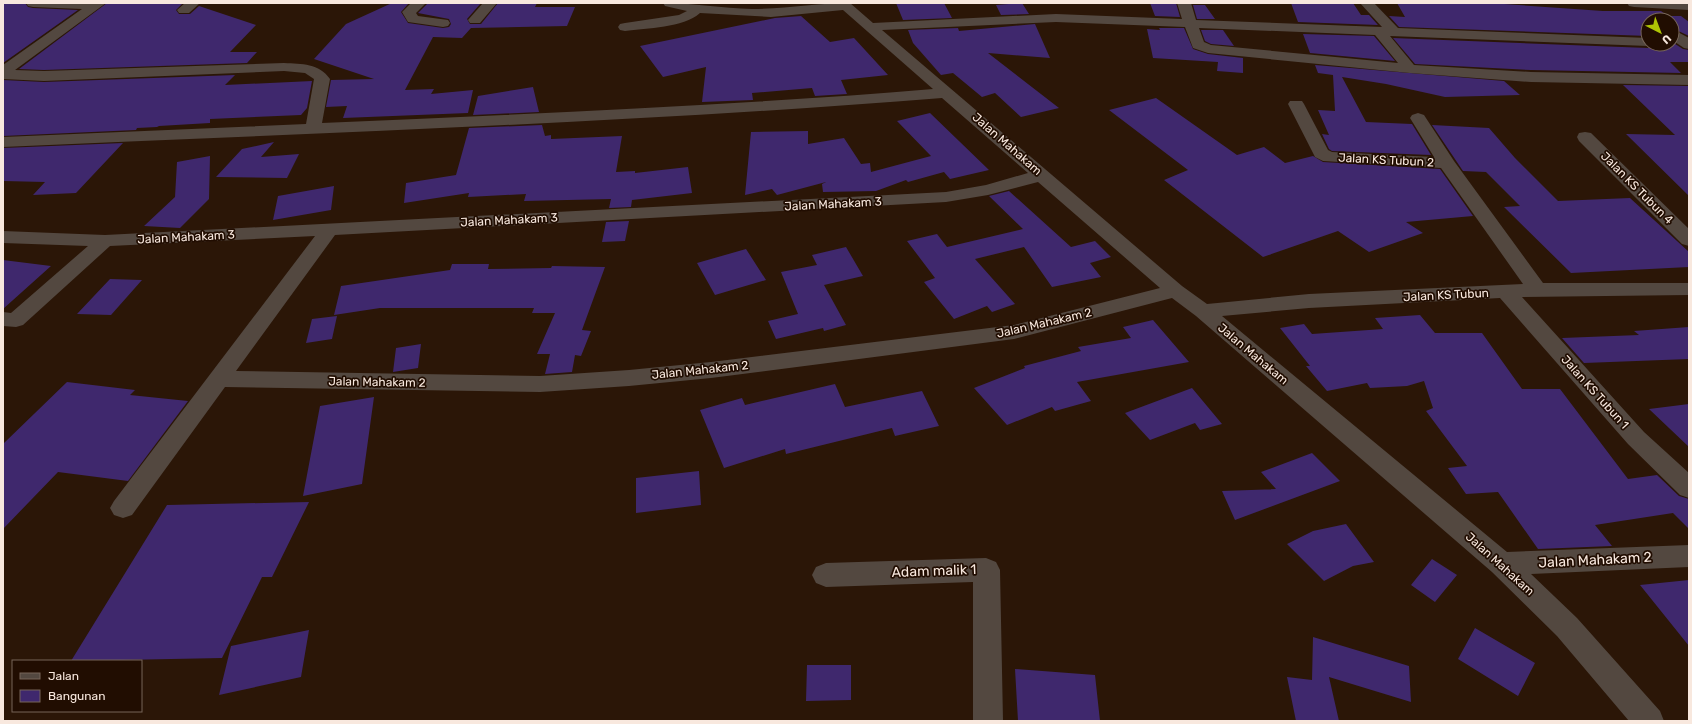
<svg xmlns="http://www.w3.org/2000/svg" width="1692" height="724" viewBox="0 0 1692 724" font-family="Rubik,sans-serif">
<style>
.building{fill:#3f286d}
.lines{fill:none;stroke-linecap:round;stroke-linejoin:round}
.minor{fill:#534840;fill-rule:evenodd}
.labels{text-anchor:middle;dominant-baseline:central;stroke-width:3.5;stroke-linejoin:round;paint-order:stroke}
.street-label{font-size:12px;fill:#f8e8de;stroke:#210d01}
.near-street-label{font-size:14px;fill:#f8e8de;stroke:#210d01}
</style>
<rect width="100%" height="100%" fill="#2b1607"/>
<path class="building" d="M3,3h22l3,4 5,1 45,2 -75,53z
M107,3h76l-7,7 3,4h11l9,-8 57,19 -26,27h27l-10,11 -203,7 -25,-1z
M392,3h17l-8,9 7,11 35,5 6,-1 2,-3 -2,-5 -31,-6 10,-10h53l-14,16 3,5h11l17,-21h39l-2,4h40l-8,19 -96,2 -9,10 -29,-1 -28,53 29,-1 -3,5 42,-4 -5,23 -125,5 4,-12 -21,1 5,-27 43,-1 -60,-20 32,-35z
M896,3h48l8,15 -49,2z
M1022,3l7,11 -28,1 -5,-10z
M1150,3h26l4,14 -25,-1z
M1291,3h62l8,12h8l9,10 -80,-3z
M1397,3h93l113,8h58l7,5h13l8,6v14l-17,-8v-8h-24v16l-249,-9 -10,-11 16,1z
M1193,5h12l10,14h-18z
M801,16l29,26 24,-4 34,37 -47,5 6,14 -32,2 -3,-8 -60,5 1,7 -51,2 4,-35 -43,10 -23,-31 135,-28z
M1035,24l15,34 -62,-5 71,55 -38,9 -26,-24 -13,4 -29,-24 -12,2 -28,-32 -5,-13 50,-2 1,3z
M1159,28h25l9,21 15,5 35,4v15l-26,-2 1,-9 -65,-4 -6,-29 13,1z
M1201,30h22l11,16 -23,-2 -6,-3z
M1303,34l71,2 21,25 -85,-8z
M1393,38l255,10 5,-2 1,-2h18v-2l11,7 6,1v12h-19l11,11 -150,-3 -116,-6z
M1315,65l189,16 16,14 -75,2 -59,-13 -44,-7 24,45 46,2 19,31 -99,-4 -3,-2 -7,-15 7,1 -11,-25 17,1 -2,-36 -15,-2z
M235,75l-10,10 87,-4 -5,27 -6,7 -91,4v4l-51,3 -2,1 -20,1 -1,2 -133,6v-56l41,2z
M1623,85l66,1v110l-63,-62 49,1z
M533,87l6,25 -66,3 5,-19z
M1156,98l81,57 27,-8 21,16 28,-7 10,6 117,7 33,47 -67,6 17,11 -54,19 -31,-21 -75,26 -99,-77 24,-10 -79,-60z
M930,113l59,57 -39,9 -6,-7 -36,10 -2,-2 -30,11 -53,1 -1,-8 4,-2 -49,13 -5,-6 -27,6 6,-63 57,-1v13l36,-6 17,26 9,-1 1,9 60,-16 -34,-35z
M542,125l3,11 6,-1v4l71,-3 -6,36 19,-1v2l53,-6 4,26 -60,7 -1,7 -22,1 2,-9 -87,2 2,-7 -58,3 1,-4 -65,10 2,-20 50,-8 13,-47z
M1432,125l57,3 26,30 43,43 72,-3 59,54v15l-118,6 -67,-66 16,-1 -34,-34 -23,-1z
M274,142l-13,15 38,-3 -12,24 -71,-1 26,-28z
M123,143l-47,50 -43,2 12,-13 -42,-1v-33z
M210,156l-1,43 -29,29 -36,-2 31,-29 2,-35z
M334,186l-3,24 -58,10 5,-24z
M1009,191l62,56 24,-6 16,16 -21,6 11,14 -49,10 -28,-40 -49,12 40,45 -23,8 -5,-6 -33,13 -30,-37 11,-4 -28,-37 30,-7 10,13 76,-18 -34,-33z
M629,221l-4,20 -23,1 4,-20z
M846,247l17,29 -39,9 22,40 -22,6 -1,-3 -47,11 -8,-18 30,-7 -17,-42 36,-7 -5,-10z
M746,249l20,31 -51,15 -18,-32z
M3,260l48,6 -48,43z
M452,264h37l-1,5 63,-1 1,-2 53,1 -23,63 9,1 -10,25 -6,-1 -3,17 -27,2 5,-20h-13l18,-41h-23l2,-5h-154l-46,7 7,-29 109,-16z
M110,279l32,1 -31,35 -34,-1z
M1420,315l15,18h47l40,56h38l68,90 29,-4 22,21 10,3v30l-16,-16 -78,12 17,21 -74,3 -40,-57 -32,2 -18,-26 19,-2 -41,-55 7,-3 -9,-27 -17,5 -37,2 -3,-5 -40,8 -21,-25h4l-30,-38 24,-4 8,10 71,-5 -8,-11z
M337,316l-5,23 -26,4 6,-24z
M1153,320l36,42 -112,20 14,19 -36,10 -3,-4 -45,18 -33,-37 51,-20 -1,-2 57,-15 -3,-4 53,-9 -8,-11z
M1689,327v32l-105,4 -22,-25 77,-3 -5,-4z
M421,344l-3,24 -25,4 3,-24z
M67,382l68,8 -5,5 58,6 -60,80 -70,-9 -55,57v-85z
M835,384l10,23 77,-16 17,35 -44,10 -3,-8 -106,26 -1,-5 -61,19 -24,-58 42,-12 3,7z
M1192,388l30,36 -22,6 -5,-7 -45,17 -25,-27z
M374,397l-12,87 -59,12 17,-90z
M1689,404v43l-40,-38z
M1312,453l28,28 -105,39 -13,-29 54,-2 -15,-17z
M699,471l2,34 -65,8v-35z
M309,502l-37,75h-10l-40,81 -151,3 96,-156z
M1346,524l28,38 -21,4 -29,15 -37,-37 26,-13z
M1432,559l25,16 -22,27 -24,-17z
M1689,580v66l-49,-61z
M1475,628l60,35 -17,33 -60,-37z
M309,630l-8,47 -82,18 12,-49z
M1313,637l96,29 2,36 -82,-25 10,44h-43l-9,-44 25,3z
M807,665h44v35l-45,1z
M1015,669l80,6 5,46h-82z"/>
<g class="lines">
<path class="minor" d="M26,3h80l-91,67 29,1 240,-8c18,1 35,0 46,16l-8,44c204,-9 407,-17 611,-34l-90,-79 -72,7 -71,-4c-17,15 -53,15 -75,18l-5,-1 -2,-3 2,-3 5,-1 54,-8 8,-4 -22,-5 -2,-3c30,0 59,5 89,6 33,0 66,-6 98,-6l23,20 183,-9 126,5 -5,-16h14l5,17 186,7 -22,-24h14l24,25 250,10v6l5,1 -5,1 -258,-10 24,29 117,7 158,3v10l-158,-3 -121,-9 -202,-20 -15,-5 -8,-21 -129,-5 -174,8 300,256 25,18 102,-10 214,-10 -82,-116 -118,-7 -8,-4 -2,-4 -25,-49 2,-3h12l2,3 24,46 4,2 102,5 -24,-39 2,-3 6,-2 6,2 30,46 89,122h146v12l-167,2 122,135 45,41v25l-9,-3 -52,-51 -128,-146 -191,10 -87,8 285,236 182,-7v22l-158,7 46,44 83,93 4,10h-35l-72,-85 -65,-64 -296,-256 -24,-18 -158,41 -303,39 -82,8 -89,6 -315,-5 -93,128 -9,3 -9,-3 -4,-7 4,-7 201,-265 -205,10 -87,79 -7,2 -13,-1v-14l8,1 77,-67 -85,-3v-12l102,4 841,-43 40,-7 42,-12 -86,-75c-312,25 -626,35 -939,49v-10l303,-13 8,-45 -9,-6 -21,-2 -240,10 -41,-2v-14l79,-56 -49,-2 -5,-1zM1199,28l176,7 23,28 -187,-18 -7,-3zM1038,182l122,106 -146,37 -303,37 -82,8 -89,6 -304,-5 99,-136 611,-33 42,-7z
M185,3h15l-11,10h-10l-2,-3z
M411,3h15l-10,10 2,3 30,4 2,3 -2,3 -5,1 -35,-5 -6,-10z
M483,3h14l-17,20h-10l-2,-3z
M1627,3h62v7l-55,-3 -5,-1z
M1672,29l17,9v11l-5,-1 -12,-8z
M1585,132l6,1 98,96v17l-7,-2 -103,-103 -2,-4 2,-4z
M986,558l10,4 4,8 3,151h-30v-139l-147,5 -10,-4 -4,-8 4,-8 10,-4z"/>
</g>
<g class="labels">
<g class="street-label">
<text transform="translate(1007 144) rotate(41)">Jalan Mahakam</text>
<text transform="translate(1386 160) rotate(3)">Jalan KS Tubun 2</text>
<text transform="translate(1637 188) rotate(45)">Jalan KS Tubun 4</text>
<text transform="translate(833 204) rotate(-3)">Jalan Mahakam 3</text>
<text transform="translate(509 220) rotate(-3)">Jalan Mahakam 3</text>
<text transform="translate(186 237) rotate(-3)">Jalan Mahakam 3</text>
<text transform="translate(1446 295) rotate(-3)">Jalan KS Tubun</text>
<text transform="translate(1044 323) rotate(-13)">Jalan Mahakam 2</text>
<text transform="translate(1253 354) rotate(40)">Jalan Mahakam</text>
<text transform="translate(700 370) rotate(-6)">Jalan Mahakam 2</text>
<text transform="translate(377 382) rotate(1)">Jalan Mahakam 2</text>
<text transform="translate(1595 392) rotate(48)">Jalan KS Tubun 1</text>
<text transform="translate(1500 564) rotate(42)">Jalan Mahakam</text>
</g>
<g class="near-street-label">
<text transform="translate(1595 560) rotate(-3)">Jalan Mahakam 2</text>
<text transform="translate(934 571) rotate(-2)">Adam malik 1</text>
</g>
</g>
<rect width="1692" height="724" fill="none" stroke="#f8e8de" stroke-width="8"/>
<rect x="12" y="660" width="130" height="52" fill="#210d01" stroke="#776559"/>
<rect x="20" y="673" width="20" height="6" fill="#534840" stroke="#776559"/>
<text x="48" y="680" font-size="12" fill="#f8e8de">Jalan</text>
<rect x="20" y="690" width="20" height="12" fill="#3f286d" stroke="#776559"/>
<text x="48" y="700" font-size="12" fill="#f8e8de">Bangunan</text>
<g transform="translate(1660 32) rotate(138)"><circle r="19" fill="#210d01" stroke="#776559"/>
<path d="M0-3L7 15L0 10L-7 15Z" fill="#afc505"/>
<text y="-6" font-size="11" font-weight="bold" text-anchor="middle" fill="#f8e8de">U</text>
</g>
</svg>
